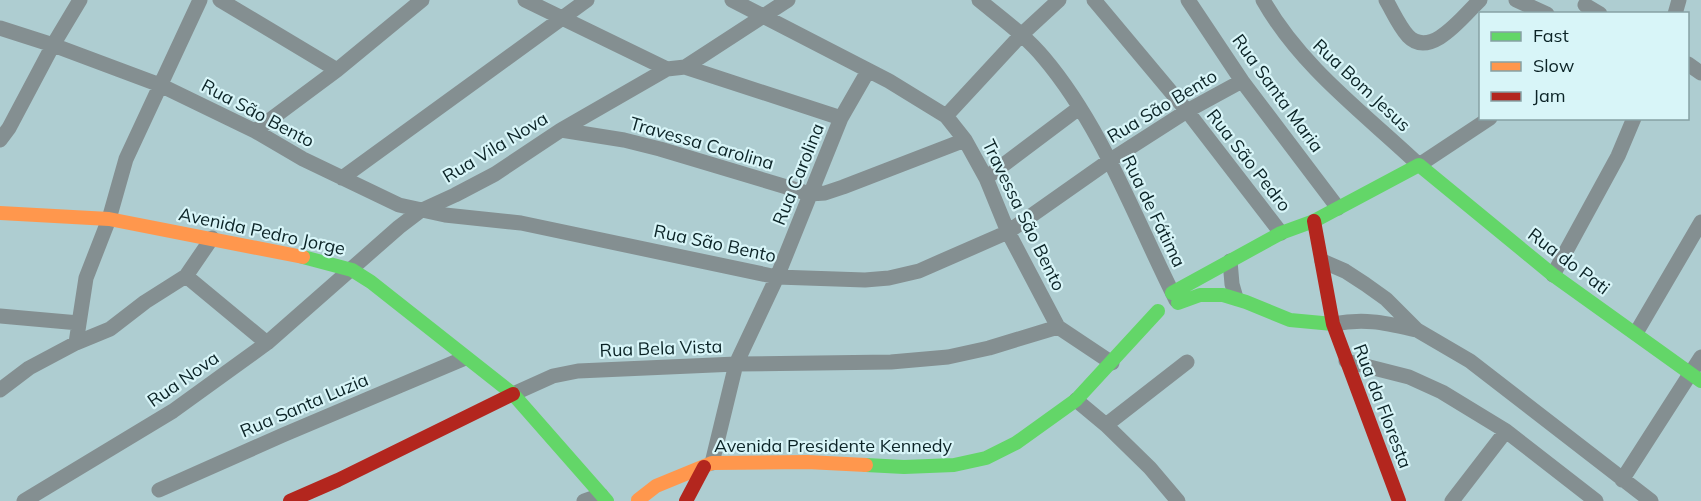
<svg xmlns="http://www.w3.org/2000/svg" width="1701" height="501" viewBox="0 0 1701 501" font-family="Mulish,sans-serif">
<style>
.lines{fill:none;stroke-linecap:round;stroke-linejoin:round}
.street{stroke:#848f91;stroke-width:15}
.fast{stroke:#63d668;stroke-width:14}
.slow{stroke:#ff974d;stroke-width:14}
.jam{stroke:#b3261e;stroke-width:14}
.labels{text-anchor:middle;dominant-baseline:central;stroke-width:4.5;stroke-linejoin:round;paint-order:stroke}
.street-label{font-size:18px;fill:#0b2326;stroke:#d8f5f8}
</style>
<rect width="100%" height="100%" fill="#aecdd1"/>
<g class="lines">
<path class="street" d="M220,0l117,70
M525,0l142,69 18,-2 156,51
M732,0l157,81 57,35 19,24 21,38 22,54 50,95
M979,0c22,18 47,36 65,58 59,70 91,161 132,242
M1094,0l93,111 94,122
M1188,0l54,81 96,127
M1263,0c38,67 101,113 156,165l71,-47
M1386,0c7,12 13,26 22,36 23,24 56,-21 72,-36
M1516,0l31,14
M1585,5l15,9
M1675,14l4,-14
M0,28l53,17 107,40 95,46 48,28 96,46 46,10 76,8 256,54 88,3 24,-2 30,-7 89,-39 101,-71 78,-50 55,-30
M1688,64l13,9
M685,67l103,-67
M946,116l75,-81 38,-35
M561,130l63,10 36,9 150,45 15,-1 18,-6 122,-47
M255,131l82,-61 85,-70
M0,140l9,-12 44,-83 27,-45
M342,178l245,-178
M986,178l93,-70
M1230,261l2,23 4,14
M1322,261l23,10 20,13 21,15 31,31 53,31 181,140
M1553,275l65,-119 16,-38
M186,276l81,67
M0,316l79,7
M1333,324c33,-6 52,-1 84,6
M1058,327l54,36
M1636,333l65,-111
M76,343l10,-65 23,-59 17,-60 74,-159
M1346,361l63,16 33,15 64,39 90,70
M0,390l29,-22 47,-25 34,-14 35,-27 41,-26 26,-38
M513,394l40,-18 25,-5 158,-7 155,-2 57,-5 41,-9 69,-21
M1076,400l30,25 81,-63
M1106,425l44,43 28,33
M712,463l24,-99 41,-87 64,-159 27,-47
M1622,480l79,-123
M159,490l124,-55 182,-77
M24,501l149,-90 94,-68 132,-116 21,-16 35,-16 40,-21 66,-44 106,-61
M584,501l17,-6
M1452,501l54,-70"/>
<path class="fast" d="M303,257l49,13 19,12 142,112 94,107
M1172,293l109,-60 33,-12 105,-56 134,110 148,106
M1178,303l22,-8h23l23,7 44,18 43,4
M866,465l38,2 50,-2 32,-7 30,-15 60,-43 82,-89"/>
<path class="slow" d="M0,213l109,6 194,38
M638,500l18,-14 56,-23 95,-1 59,3"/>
<path class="jam" d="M1314,221l19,103 66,177
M290,501l48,-21 175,-86
M686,501l18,-34"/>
</g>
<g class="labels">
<g class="street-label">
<text transform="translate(1362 85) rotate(43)">Rua Bom Jesus</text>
<text transform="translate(1278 93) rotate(54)">Rua Santa Maria</text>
<text transform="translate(1162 106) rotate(-31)">Rua São Bento</text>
<text transform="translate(258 113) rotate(28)">Rua São Bento</text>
<text transform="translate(702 143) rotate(16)">Travessa Carolina</text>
<text transform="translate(495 147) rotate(-31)">Rua Vila Nova</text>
<text transform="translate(1249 160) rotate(52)">Rua São Pedro</text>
<text transform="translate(798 174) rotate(-68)">Rua Carolina</text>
<text transform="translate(1154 211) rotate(64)">Rua de Fátima</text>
<text transform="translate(1024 215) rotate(64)">Travessa São Bento</text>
<text transform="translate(262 231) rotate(12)">Avenida Pedro Jorge</text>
<text transform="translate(715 243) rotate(12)">Rua São Bento</text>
<text transform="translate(1569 261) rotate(37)">Rua do Pati</text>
<text transform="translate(661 348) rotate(-2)">Rua Bela Vista</text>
<text transform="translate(183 379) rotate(-35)">Rua Nova</text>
<text transform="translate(304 405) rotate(-23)">Rua Santa Luzia</text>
<text transform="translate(1383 406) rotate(69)">Rua da Floresta</text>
<text x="833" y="445">Avenida Presidente Kennedy</text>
</g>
</g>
<rect x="1479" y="12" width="210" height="108" fill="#d8f5f8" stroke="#86a1a4" stroke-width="1.5"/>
<rect x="1491" y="32" width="30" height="9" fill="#63d668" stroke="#86a1a4" stroke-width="1.5"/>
<text x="1533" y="42" font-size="18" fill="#0b2326">Fast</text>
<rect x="1491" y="62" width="30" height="9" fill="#ff974d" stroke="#86a1a4" stroke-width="1.5"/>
<text x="1533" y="72" font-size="18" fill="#0b2326">Slow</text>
<rect x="1491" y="92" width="30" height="9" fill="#b3261e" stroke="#86a1a4" stroke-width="1.5"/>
<text x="1533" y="102" font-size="18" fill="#0b2326">Jam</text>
</svg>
